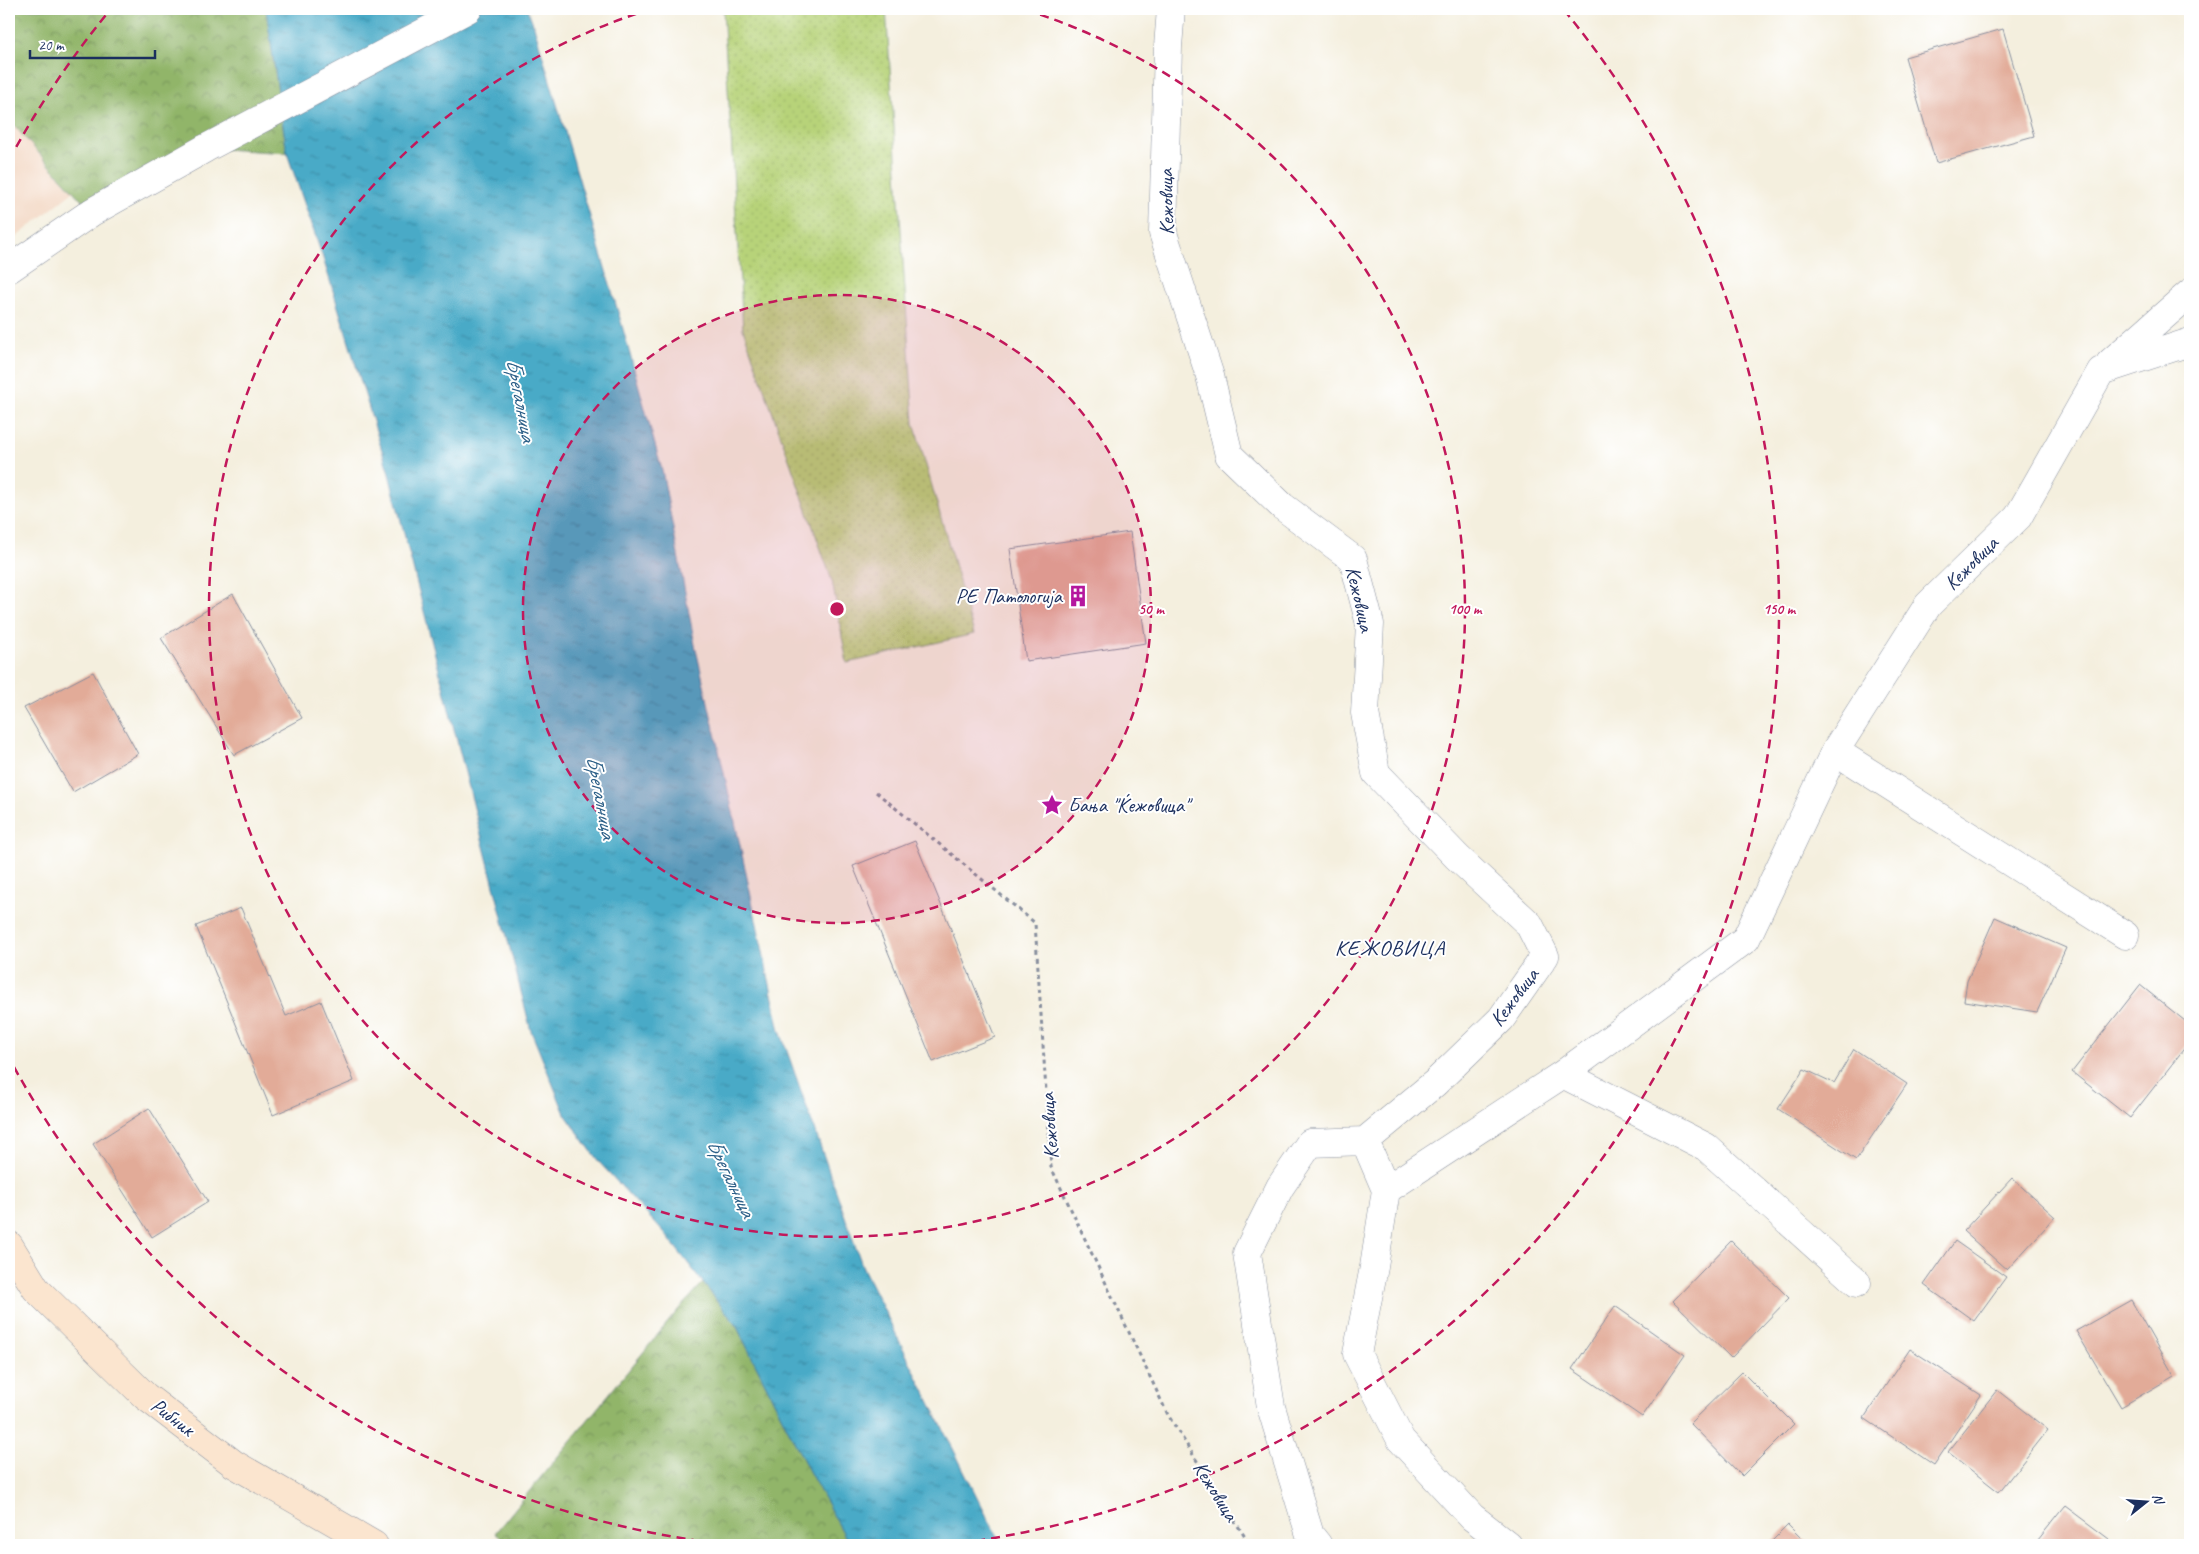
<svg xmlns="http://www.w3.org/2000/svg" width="2199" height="1554" viewBox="0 0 2199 1554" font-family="Caveat,sans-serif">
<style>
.built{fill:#f2d4be}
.forest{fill:url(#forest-crowns);stroke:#567264}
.park{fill:url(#park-dots);stroke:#69816c}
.water{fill:url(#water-ripples);stroke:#326c92}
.building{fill:#e2ab98}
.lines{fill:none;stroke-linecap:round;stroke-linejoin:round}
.street-casing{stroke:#888f9e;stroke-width:29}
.secondary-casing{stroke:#888f9e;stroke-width:29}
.path{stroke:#888f9e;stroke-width:3;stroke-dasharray:4 4;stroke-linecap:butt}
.street{stroke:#fff;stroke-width:28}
.secondary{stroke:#fbe5cf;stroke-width:28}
.ring{fill:none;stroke:#c2185b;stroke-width:2.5;stroke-dasharray:9 6}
.labels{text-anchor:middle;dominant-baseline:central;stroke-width:4;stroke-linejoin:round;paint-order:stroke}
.street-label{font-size:21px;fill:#1b2f5e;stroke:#fff}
.poi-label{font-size:21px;fill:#1b2f5e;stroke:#fff;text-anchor:end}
.water-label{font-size:22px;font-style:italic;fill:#2d6088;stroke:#fff}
.neighbourhood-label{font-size:22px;letter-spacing:1px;fill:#1b2f5e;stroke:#fff}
.centre{fill:#c2185b;stroke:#fff;stroke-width:2.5}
.ring-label{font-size:15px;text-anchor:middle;font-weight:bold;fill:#c2185b;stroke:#fff;stroke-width:4;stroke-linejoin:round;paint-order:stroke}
</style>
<defs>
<pattern id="forest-crowns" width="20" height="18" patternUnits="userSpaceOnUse" patternTransform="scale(1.25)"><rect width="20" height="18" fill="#91b569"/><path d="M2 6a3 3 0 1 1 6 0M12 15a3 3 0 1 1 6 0" fill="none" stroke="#76945a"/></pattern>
<pattern id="park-dots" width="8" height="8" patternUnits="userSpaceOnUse" patternTransform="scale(1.25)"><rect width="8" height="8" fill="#b7d379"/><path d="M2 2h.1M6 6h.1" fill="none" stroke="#9db56b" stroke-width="1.8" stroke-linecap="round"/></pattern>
<pattern id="water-ripples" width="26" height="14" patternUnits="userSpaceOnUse" patternTransform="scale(1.25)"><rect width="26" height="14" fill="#48aac7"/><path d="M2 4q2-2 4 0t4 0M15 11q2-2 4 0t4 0" fill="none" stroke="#3b8ba5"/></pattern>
</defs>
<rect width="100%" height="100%" fill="#fff"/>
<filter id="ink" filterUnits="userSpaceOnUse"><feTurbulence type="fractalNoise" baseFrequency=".02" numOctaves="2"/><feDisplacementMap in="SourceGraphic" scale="10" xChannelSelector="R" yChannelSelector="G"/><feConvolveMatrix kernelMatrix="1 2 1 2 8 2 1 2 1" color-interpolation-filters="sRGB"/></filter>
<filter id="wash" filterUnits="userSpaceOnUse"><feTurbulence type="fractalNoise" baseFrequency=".0096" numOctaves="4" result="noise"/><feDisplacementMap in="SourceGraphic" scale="20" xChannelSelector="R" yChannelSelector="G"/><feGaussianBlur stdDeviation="1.12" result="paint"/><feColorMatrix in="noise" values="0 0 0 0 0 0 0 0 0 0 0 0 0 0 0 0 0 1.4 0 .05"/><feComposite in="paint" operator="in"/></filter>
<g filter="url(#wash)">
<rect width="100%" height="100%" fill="#f4efde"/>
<path class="built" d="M9,120l64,72 -64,51z"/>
<path class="forest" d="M9,9h257l21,144 -81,-5 -114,64 -83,-92z
M703,1283l33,42 73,146 41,74h-340l-15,-12 183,-223z"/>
<path class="park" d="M723,9h163l28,414 60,211 -127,29 -15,-82 -89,-252z"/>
<path class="water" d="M266,9h261l6,14 88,299 41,148 33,175 37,163 48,223 83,237 138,277h-151l-41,-74 -73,-146 -70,-90 -67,-73 -34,-48 -34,-83 -143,-561 -65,-212 -36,-105z"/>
<g id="blocks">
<path class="building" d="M2003,29l31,107 -98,27 -31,-106z
M1130,532l16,111 -120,18 -16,-112z
M233,594l69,124 -68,37 -73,-117z
M93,672l45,82 -65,38 -49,-84z
M915,841l80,196 -62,25 -80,-196z
M241,908l45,108 35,-15 33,80 -81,34 -77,-189z
M1995,917l71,31 -29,64 -73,-11 3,-20z
M2140,985l50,40v16l-60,77 -58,-46z
M1854,1049l53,35 -51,76 -78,-51 26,-40 30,14z
M149,1108l59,94 -56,35 -59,-93z
M2012,1178l43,39 -48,53 -44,-39z
M1731,1241l58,57 -58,60 -58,-57z
M1955,1241l51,36 -32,44 -50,-36z
M2131,1300l43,76 -53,31 -45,-76z
M1615,1306l70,49 -43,62 -70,-48z
M1910,1349l71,46 -47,70 -70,-47z
M1742,1372l52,52 -52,52 -52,-53z
M1997,1390l51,40 -49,62 -51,-40z
M2065,1506l52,39h-83z
M1788,1525l20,20h-40z"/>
</g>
</g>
<g filter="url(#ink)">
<use href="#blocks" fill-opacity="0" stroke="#888f9e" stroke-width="1"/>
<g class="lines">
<g class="street-casing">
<path id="street" d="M1171,9l-3,38 -5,186 47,143 19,79 53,51 71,53 17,65 -5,89 11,60 81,84 72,67 16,32 -44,63 -66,64 -70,58 -55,2 -30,44 -33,66 24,154 39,128 8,10
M9,269l83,-57 114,-64 262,-139
M2110,363l80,-70
M1835,751l93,-146 90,-88 83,-146 89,-29
M1563,1074l183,-135 89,-188 290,184
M1365,1141l21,49 -12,77 -17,87 44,86 71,77 36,28
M1386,1190l177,-116 143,73 151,136"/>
</g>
<g class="secondary-casing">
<path id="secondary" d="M9,1245l27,44 109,107 89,68 140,81"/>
</g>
<path class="path" d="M876,792l159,131 16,244 117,248 82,130"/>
<use href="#street" class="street"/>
<use href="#secondary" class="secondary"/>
</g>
</g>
<circle cx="837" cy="609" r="314" fill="#c2185b" fill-opacity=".12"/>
<g class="ring">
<circle cx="837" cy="609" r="314"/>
<path d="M1026 10A628 628 0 1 1 648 10"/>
<path d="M730 1545A942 942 0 0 1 9 1058M9 160A942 942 0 0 1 110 10M1564 10A942 942 0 0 1 944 1545"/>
</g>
<defs>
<g id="building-bare" transform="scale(1.725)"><path d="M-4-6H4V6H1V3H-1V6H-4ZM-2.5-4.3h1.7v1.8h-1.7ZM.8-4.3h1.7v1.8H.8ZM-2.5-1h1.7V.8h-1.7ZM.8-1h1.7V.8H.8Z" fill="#b5179e" stroke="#fff" stroke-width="2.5" paint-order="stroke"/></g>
<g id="sight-bare" transform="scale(1.725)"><path d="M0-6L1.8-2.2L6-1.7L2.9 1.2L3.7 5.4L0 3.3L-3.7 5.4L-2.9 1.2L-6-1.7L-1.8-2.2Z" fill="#b5179e" stroke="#fff" stroke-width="2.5" paint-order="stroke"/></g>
</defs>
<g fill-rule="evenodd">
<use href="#building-bare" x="1078" y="596"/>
<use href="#sight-bare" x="1052" y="805"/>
</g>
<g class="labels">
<g class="street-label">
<text transform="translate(1166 202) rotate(-91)">Кежовица</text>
<text transform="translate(1971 563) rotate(-45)">Кежовица</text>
<text transform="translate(1360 599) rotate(77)">Кежовица</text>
<text transform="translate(1514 997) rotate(-53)">Кежовица</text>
<text transform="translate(1049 1126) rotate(-94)">Кежовица</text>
<text transform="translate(173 1417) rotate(37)">Рибник</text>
<text transform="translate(1216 1491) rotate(58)">Кежовица</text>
</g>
<g class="poi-label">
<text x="1062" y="596">РЕ Патологија</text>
<text x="1068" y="805" text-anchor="start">Бања "Ќежовица"</text>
</g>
<g class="water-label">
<text transform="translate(521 400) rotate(79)">Брегалница</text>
<text transform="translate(601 797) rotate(79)">Брегалница</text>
<text transform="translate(731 1178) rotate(64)">Брегалница</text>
</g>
<g class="neighbourhood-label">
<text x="1390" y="948">КЕЖОВИЦА</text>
</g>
</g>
<circle cx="837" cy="609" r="8" class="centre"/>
<g class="ring-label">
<text x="1151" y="614">50 m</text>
<text x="1465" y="614">100 m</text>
<text x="1779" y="614">150 m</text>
</g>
<rect width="2199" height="1554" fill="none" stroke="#fff" stroke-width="30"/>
<g transform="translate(2146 1502) rotate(73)" stroke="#ffffff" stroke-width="4" paint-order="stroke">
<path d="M0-4L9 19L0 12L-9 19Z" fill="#1b2f5e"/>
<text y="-8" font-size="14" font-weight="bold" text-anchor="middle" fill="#1b2f5e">N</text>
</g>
<path d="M30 50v8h125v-8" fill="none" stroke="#1b2f5e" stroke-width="2.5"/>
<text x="38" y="50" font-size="15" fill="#1b2f5e" stroke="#ffffff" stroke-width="4" paint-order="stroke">20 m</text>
</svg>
